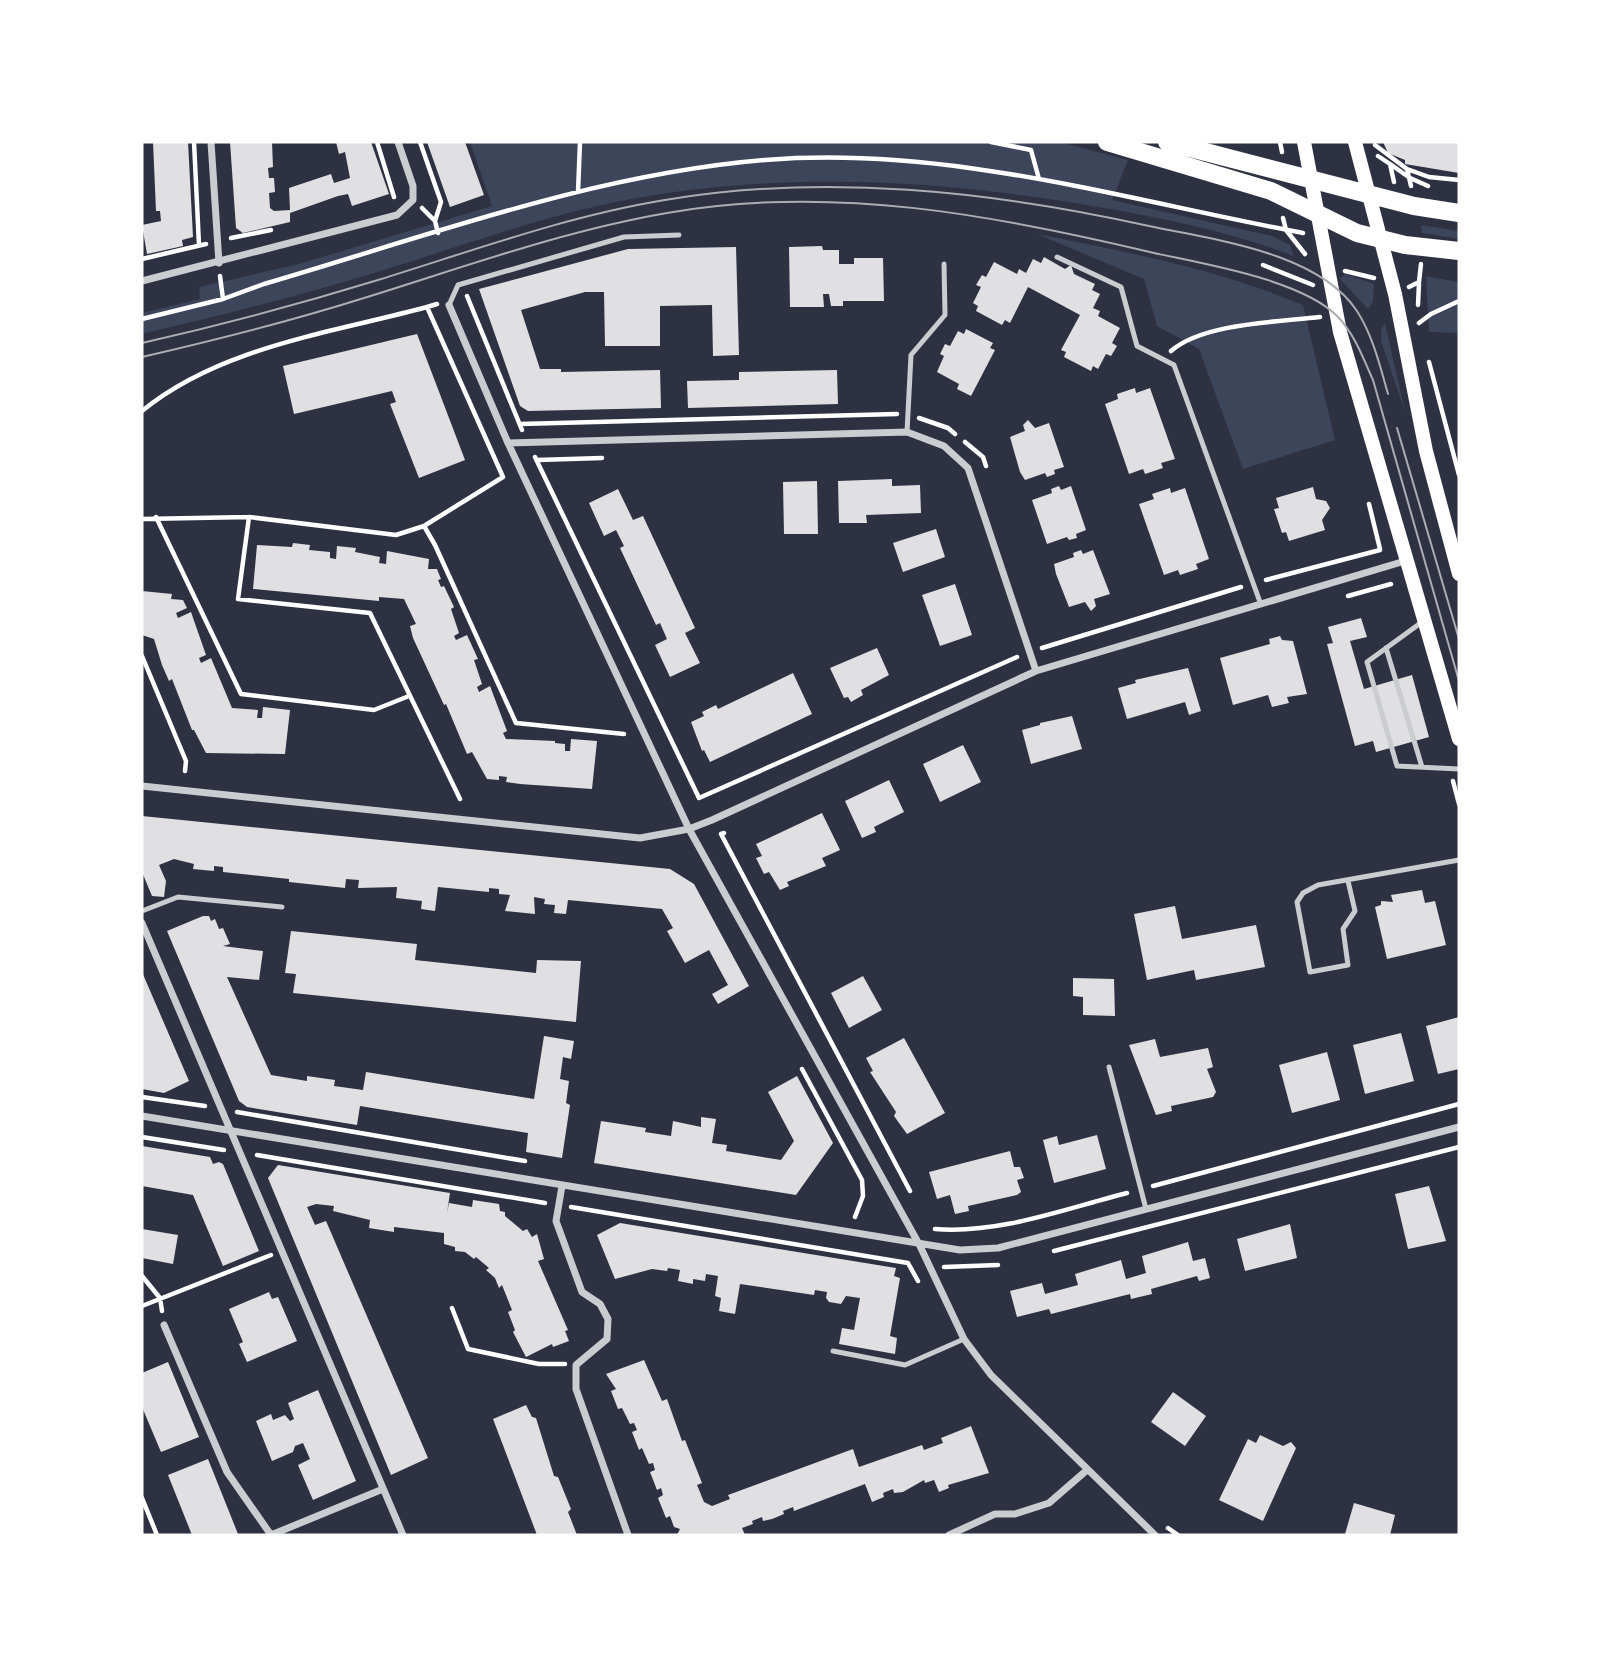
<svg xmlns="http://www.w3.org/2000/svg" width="1601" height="1677" viewBox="0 0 1601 1677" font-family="'Public Sans',sans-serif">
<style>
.green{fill:#3c4559}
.building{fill:#e0e0e3}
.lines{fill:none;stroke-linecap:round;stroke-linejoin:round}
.path{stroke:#fff;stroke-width:4.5}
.service{stroke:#caccd0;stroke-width:5}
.minor{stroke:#caccd0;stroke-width:7}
.secondary{stroke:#fff;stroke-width:14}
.primary{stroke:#fff;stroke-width:18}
.tram{stroke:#abadb3;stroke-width:2}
</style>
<rect width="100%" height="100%" fill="#2d3142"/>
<path class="green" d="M470,142h590l68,18 -16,40 160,36 18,9 4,11c-60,-23 -127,-37 -190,-48 -163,-29 -325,-38 -488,-6 -89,18 -175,52 -262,77 -70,21 -141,38 -212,55v-21l58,-14 -1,-12 100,-23 193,-58z
M1421,225l38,6v8l-37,-6z
M1037,234c91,18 180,35 266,71l32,135 -92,29 -44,-120 -42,-23 -13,-47z
M1345,274l29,10 -1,18 -5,7 -28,-30z
M1426,276l33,6v51l-30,-1z
M1385,323l20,89 -24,-71v-11z"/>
<path class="building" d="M153,142h35l5,95 -11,3 1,6 -36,8 -5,-29 19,-4 -1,-10h-4z
M230,142h42l1,25 -5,1 1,10h5l1,14 -6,1 1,15 4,3 16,-1 -1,-22 42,-14 3,9 16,-5 -5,-26 -6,2 -3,-12h35l18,52 -37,12 -4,-12 -10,2 -48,17v9l-47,11 -7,-5z
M427,142h38l19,53 -34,12z
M1383,142h76v31l-54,-9v-4l-17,-7z
M822,246l1,4h16v14h15v-6h29l1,43h-41v5h-12l-2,-12h-6l1,13h-34l-1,-60z
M736,247l3,108 -26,1 -1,-51 -52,1v40h-55l-1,-54h-19l-64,18 19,59h21v3l99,-2 1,38 -133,3 -8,-5 -41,-117 149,-40z
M1044,257l21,12 6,-4 3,9 21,10 -3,6 8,4 -7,14 7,3 -2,5 22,12 -8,15 5,3 -6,10 -5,-2 -8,15 -5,-3 -2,5 -27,-14 2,-5 -5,-2 19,-35 -52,-28 -18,36 -5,-3 -3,5 -26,-14 2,-5 -5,-3 8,-16 -5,-2 6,-10 4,2 8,-15 23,12 2,-5 7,4 7,-14 8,4z
M966,329l27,14 -3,5 5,2 -24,46 -14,-7 2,-5 -22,-12 7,-16 -4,-2 5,-10 5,2 8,-15 6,3z
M417,334l48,126 -46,18 -29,-74 6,-2 -4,-11 -98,23 -11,-48z
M837,370l1,34 -150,4 -1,-27 52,-1v-8z
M1135,388l1,5 14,-5 25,71 -14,4 2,5 -18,6 -2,-5 -14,5 -24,-70 13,-5 -1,-5z
M1028,420l7,8 14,-5 15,44 -10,3 1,4 -8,3 -2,-4 -20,7 -5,-8 -10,-35 15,-6 -2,-6z
M892,479v7l28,-1 1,28 -55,2 1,8h-28l-1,-42z
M817,481l1,53h-34l-1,-52z
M1059,486l2,4 10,-4 15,44 -10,4 1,4 -8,2 -2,-3 -20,7 -15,-44 20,-7 -1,-4z
M1313,487l3,12 10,2 4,7 -8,12 3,10 -36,11 -3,-9 -4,1 -8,-24 5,-1 -3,-10z
M1170,488l1,5 14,-5 24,71 -13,5 2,5 -18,6 -2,-5 -14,5 -25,-71 15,-5 -2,-5z
M618,489l15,31 10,-4 52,112 -10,5 15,30 -30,14 -15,-32 12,-6 -7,-16 -4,2 -36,-77 4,-2 -8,-16 -12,6 -15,-33z
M936,529l9,28 -42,15 -10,-29z
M293,543l17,2 -1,5 21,2v6l6,1 1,-13 19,2 -1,4 25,5 -1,6 7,1 1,-13 42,8 -1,10h9l4,10 -3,1 3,7 3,-1 10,21 -3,2 8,24 -5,3 2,4 11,-5 11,24 -4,1 8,24 -5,3 2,5 11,-6 17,45 -4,2 3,6 49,2v2l10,1v7h5l1,-12 26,2 -5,48 -72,-5 -14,-2 1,-5 -8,-1v4l-12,-1 -15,-27 -5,2 -21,-50 -2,1 -31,-67 -3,-12 6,-2 -12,-25 -25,-2v4l-126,-12 4,-44 35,2z
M1081,550l2,4 10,-4 17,44 -16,5 2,7 -5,5 -6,-9 -16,5 -13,-33 -2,-10 20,-7 -1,-4z
M955,584l17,51 -32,11 -18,-51z
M142,591l30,3 -1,5 12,1 4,8 -11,5 2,5 13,-6 15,43 -7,3 2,5 10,-5 21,50 26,2 -1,8h5l1,-11 27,3 -5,44 -79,-1 -12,-23h-2l-20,-51 -3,2 -7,-16 -8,-26 -12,-4z
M1361,618l6,19 -17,4 14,48 48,-14 17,62 -53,15 -3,-11 -18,5 -28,-102 6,-1 -5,-16z
M1280,636l2,4 11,1 14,53 -20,3 2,6 -17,4 -4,-12 -35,10 -13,-47 50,-14 -1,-5z
M877,648l12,27 -28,15 2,5 -12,7 -3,-5 -4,1 -14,-30z
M1188,668l13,43 -12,4 -4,-13 -58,17 -9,-31 18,-5 -1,-3z
M793,673l19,41 -102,48 -6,-12 -2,1 -11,-29 13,-6 -2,-4 14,-7 2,4z
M1072,716l10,33 -51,15 -9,-34 18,-5v-2z
M963,745l18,37 -41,20 -17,-38z
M889,780l15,32 -30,15 2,5 -14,6 -17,-37z
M822,813l18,37 -18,8 4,8 -39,16 2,4 -9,4 -11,-18 -5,2 -8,-16 6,-2 -6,-12z
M142,816l528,53 24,15 55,102 -31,18 -6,-10 16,-9 -19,-35 -24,13 -18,-32 6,-3 -11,-19 -94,-9 -2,14 -12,-1 1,-8 -11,-1 1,-5 -11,-2 1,17 -30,-3 5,-16 -11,-1v-5l-10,-1v4l-51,-5 -3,24 -14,-2 1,-8 -26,-3 1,-11 -39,1 1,-8 -13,-1 -1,9 -56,-6v-3l-66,-7v-5l-9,-1v5l-21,-2 1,-5 -20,-5 -15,6 7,16 -2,16 -12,-1 -10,-24z
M1422,890l3,13 10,-2 11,44 -59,14 -12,-52 6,-2v-4l12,1 -2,-7z
M1175,906l7,33 74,-14 9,42 -69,13 -2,-10 -47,10 -13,-66z
M203,916h6l2,5 4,-2 4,10 4,-1 7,16 -7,2 40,5 -4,29 -32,-3 44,98 36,6v-5l28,4 -1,6 29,4 3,-18 168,27 10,-63 30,5 -3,18 -8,-2 -3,22 9,2 -3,22 4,2 -8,53 -36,-6 2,-19 -119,-19 -49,-8 -3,19 -110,-18 -8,-6 -72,-170z
M291,931l126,13 -2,16 121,13 1,-13 44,1 -5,61 -283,-29 3,-19 -11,-1z
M142,972l47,109 -25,12 -22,-4z
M863,976l19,34 -33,18 -18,-35z
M1073,978l41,1 1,37 -32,-1v-18l-10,-1z
M1459,1017v52l-21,5 -12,-48z
M1401,1033l13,48 -49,13 -12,-49z
M904,1038l41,75 -38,21 -13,-18 2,-4 -26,-40 3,-1 -7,-13z
M1155,1039l5,18 48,-9 5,19 -6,2 9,23 -3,5 -42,9 1,5 -16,4 -27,-70z
M1327,1052l13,48 -48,13 -13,-48z
M797,1076l36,67 -37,52 -202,-32 7,-42 45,7 -1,4 26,4 2,-15 28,6v-10l15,2 -4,24 15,2 -1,6 55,9 13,-19 -26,-49z
M1097,1135l9,34 -52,14 -11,-43 14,-4 2,9z
M142,1146l68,11 3,7 6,-2 4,2 36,87 -36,15 -30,-71 -51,-9z
M1010,1151l4,16h6l4,11 -7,2 4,12 -4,3 -49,11 1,5 -14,3 -5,-19 -13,4 -8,-27z
M278,1165l172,28 -3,20 2,-10 23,4 1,-7 26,4 1,7 5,1v4l18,15 4,-2 5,8 5,-3 7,25 -6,2 30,69 -3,1 4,10 -16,6 -1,-3 -26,13 -13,-25 2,-2 -7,-18 4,-2 -10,-25 -3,3 -4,-10 -9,-8 3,-2 -13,-11 -2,2 -9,-7 -10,-1v-4l-11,-3v-11l-50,-6v5l-25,-4 1,-8 -37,-9 1,-5 -18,-2 -9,3 8,18 11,-4 102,237 -37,17 -123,-297z
M1429,1186l17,55 -38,8 -13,-55z
M620,1223l276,45 -2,8 6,2 -10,58 7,2 -2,16 -56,-10 3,-16 12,2 6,-32 -14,-2 -5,8 -12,-2 -3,-4 1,-6 -12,-2 -1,5 -74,-11 -5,30 -16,-3 2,-13 -6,-2 3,-20 -12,-2 -1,7 -12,-2v5l-15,-3 2,-11 -12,-2 -1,3 -15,-2 -37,10 -18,-44z
M1290,1224l7,34 -52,13 -8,-32z
M142,1229l36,6 -5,29 -31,-6z
M1188,1242l5,19 12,-3 5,20 -11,3 -2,-5 -46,13 1,5 -21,5 -1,-5 -79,20 -2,-5 -32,8 -7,-26 32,-8 3,11 33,-9 -3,-11 46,-14 5,19 20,-6 -4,-17z
M269,1292l3,7 6,-2 19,44 -50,21 -8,-18 4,-2 -14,-33z
M644,1360l18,41 5,-2 15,42 3,-1 17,43 -5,2 7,17 8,4 18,-7 -2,-4 125,-46 6,18 63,-22 2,5 19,-7 -2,-5 30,-12 18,47 -41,12 1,3 -10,4 -5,-12 -9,3 -1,-3 -21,12 -9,1 -1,-4 -10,4 1,4 -12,5 -7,-18 -71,27 -1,-4 -10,4 1,3 -12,5 -9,2 -1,-4 -10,4 1,3 -11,4 3,7h-68l3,-6 -6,-2 -4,-11 -4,2 -8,-20 5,-3 -2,-7 -4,2 -7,-18 5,-2 -2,-7 -4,1 -7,-16 -3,2 -7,-18 5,-2 -3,-7 -4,1 -8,-16 -4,1 -7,-18 5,-2 -10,-15z
M168,1362l31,75 -38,15 -19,-45v-34z
M318,1390l38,91 -43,19 -15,-35 12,-6 -7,-16 -8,3 -2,6 -21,9 -16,-40 15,-7 2,6 12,-5 5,6 4,-2 -6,-16z
M1173,1392l33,24 -21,30 -34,-24z
M526,1405l6,12 4,1 18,58 4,1 13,32 -3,3 9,23h-40l-44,-116z
M1260,1435l23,11 8,-4 5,6 -33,73 -44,-21 29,-61 8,4z
M208,1459l30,75 -4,1h-42l-24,-60z
M1354,1503l41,12 -5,20 -45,-1z"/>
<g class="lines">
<path class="path" d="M194,142l5,103
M377,142l17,55
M420,142l21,60 -6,19
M991,142l40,8 8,29
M1280,142l2,10
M1375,145l32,24 4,17
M1378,156l12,8 4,18
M1390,164l20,14 18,8
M1407,169l22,8 30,3
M578,192l2,-50
M422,208l13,13 3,12
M1283,218l3,12 19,24
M231,238l40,-8
M142,259l64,-15
M1263,265l50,20
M1345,271l29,7
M220,276l3,23
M1409,287l10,-5 2,-18
M467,296l55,134
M1418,305l1,-22
M427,307l10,-3
M142,319l81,-20 41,-15c164,-48 330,-110 501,-124 182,-15 361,40 538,73
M1419,323l12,-9 28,-13
M1171,351c32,-28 107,-29 149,-34
M1429,362l30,113
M142,411c78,-64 189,-78 285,-104l76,170 -79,49 -28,9 -147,-18
M919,418l29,10 7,6
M520,424l377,-10
M965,442l18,15 3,9
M535,457l164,341 318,-141
M537,460l65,-2
M1369,504l11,45
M156,517l85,177 133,16 35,-14
M142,519l107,-2 -11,82 132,14 90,186
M424,526l11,19 81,178 108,11
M1266,580l114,-30
M1348,596l43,-12
M1042,648l199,-61
M142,656l44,105 -1,10
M1453,781l6,23
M724,833l-3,1 189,357
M802,1069l60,111 1,16 -8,21
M142,1097l63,9
M237,1112l288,49
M142,1137l82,13
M257,1155l288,48
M1153,1186l306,-82
M571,1207l337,56 10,18
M935,1229c65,5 129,-20 192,-36
M1054,1251l405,-104
M944,1267l54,-2
M142,1276l18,22 2,13
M142,1306l129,-51
M452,1308l16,41 71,15h26
M142,1498l15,37
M1168,1528l10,7"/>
<path class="service" d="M1057,257l64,30 16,59 37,19 86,237
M449,305l9,-20 166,-48 55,-2
M907,432l4,-77 34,-40 -1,-51
M1422,622l-55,40 30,104 62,3
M1386,648l36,119
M1348,881l7,30 -12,18 5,36 -38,7 -13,-70 6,-9 15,-8 141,-25
M142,911l36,-14 104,10
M1109,1067l37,142
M833,1351l72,14 59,-26"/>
<path class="minor" d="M211,142l8,121
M142,281l255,-66 16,-15v-14l-15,-44
M449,305l59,138 181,386 231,417 44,93 27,36 164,160
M508,443l399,-11 37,14 24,22 68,203
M142,786l498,52 49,-9 23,-9 324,-149 369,-110
M142,923l261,612
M142,1116l818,134 38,-2 461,-121
M562,1186l-6,35 26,71 18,12 8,15 -1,20 -31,26v24l52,146
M164,1325l63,147 44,63
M271,1535l112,-46
M949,1535l46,-21h20l34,-11 38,-33"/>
<path class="secondary" d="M1304,142l36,190 119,407
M1355,142l40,152 31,157 33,123"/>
<path class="primary" d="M1107,142l164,49 86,42 48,12 54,6
M1167,142l247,64 45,7"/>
<path class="tram" d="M142,343c79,-18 158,-39 236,-63 94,-29 189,-64 287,-80 160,-27 326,-9 484,26 65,14 169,26 208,85 16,25 23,55 31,83
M142,357c74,-17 149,-36 222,-59 100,-31 199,-67 303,-85 164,-29 328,2 487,40 50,11 149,27 184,64 17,18 25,41 35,63l86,301
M1397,428l62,211"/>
</g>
<rect width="1601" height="1677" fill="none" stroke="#ffffff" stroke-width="287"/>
</svg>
